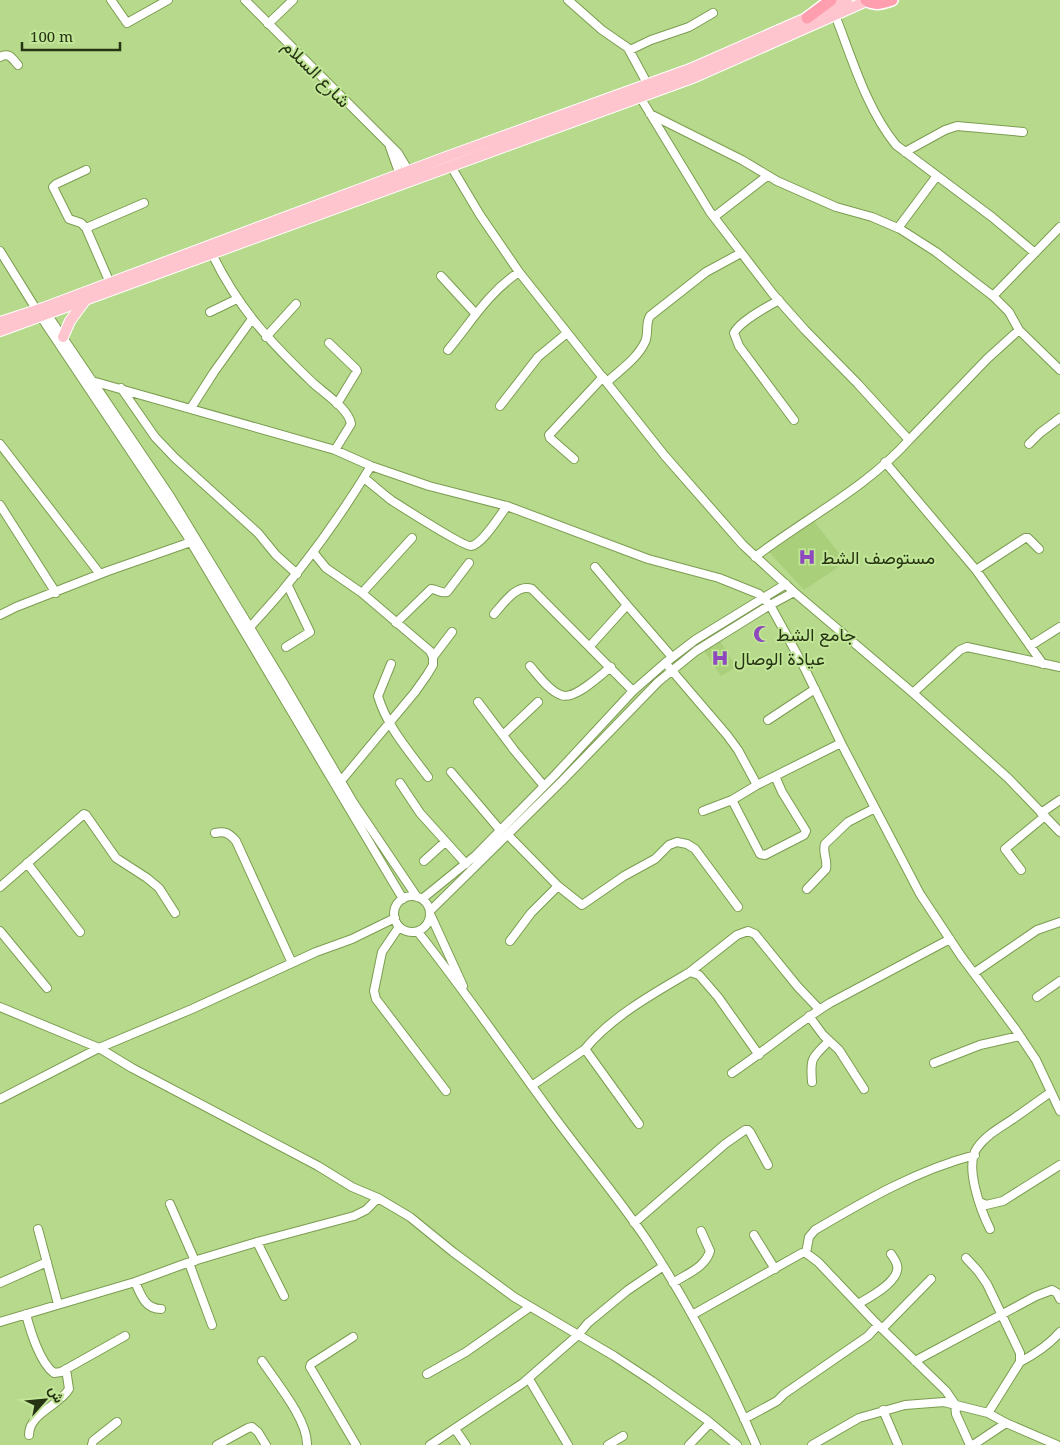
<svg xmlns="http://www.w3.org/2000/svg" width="1060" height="1445" viewBox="0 0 1060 1445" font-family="'Noto Serif',Vazirmatn,serif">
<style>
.built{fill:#aacf7b}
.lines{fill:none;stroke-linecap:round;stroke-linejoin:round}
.minor-casing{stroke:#7c9d51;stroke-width:10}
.major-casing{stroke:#fff;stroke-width:12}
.highway-casing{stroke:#fff;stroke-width:14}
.minor{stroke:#fff;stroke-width:8}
.major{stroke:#fec5cf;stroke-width:10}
.highway{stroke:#fe9eaf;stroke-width:11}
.labels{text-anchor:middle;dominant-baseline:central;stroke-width:4;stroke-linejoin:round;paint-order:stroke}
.street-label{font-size:18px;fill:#273414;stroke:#c2e697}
.poi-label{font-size:18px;fill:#273414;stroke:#c2e697;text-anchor:start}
</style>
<rect width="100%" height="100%" fill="#b6d98b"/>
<path class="built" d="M813,520l33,42 -42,28 -36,-39z
M719,639l17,28 -15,9 -18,-27z"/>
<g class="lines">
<g class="minor-casing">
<path id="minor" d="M111,0l16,23 41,-23
M245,0l153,153 13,22
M568,0l34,30 26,18 20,37
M835,15c17,43 31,93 61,130l96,72 43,36
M268,24l25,-24
M630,50l21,-10 38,-13 24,-14
M0,57c9,-5 12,1 18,8
M640,97l70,115 63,82 32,36 53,54 51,56c-43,48 -103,78 -154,117
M650,114l92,46 35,21 59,26 36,10 28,12 36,23 57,44 16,16 10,18 41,40
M390,147l11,31
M905,152l40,-22 12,-4 66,6
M449,163l31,52 39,57 146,184 78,89 51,47 119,101 95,85 52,54
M86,170l-30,14 -3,3 16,32 12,4 5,5 24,55
M714,217l53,-41
M86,228l58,-25
M898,228l38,-51
M0,251l41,66 145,217 217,365
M212,254c27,55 57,87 101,129 11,10 36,26 38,41l-16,26
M441,276l34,37
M993,296l67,-69
M779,300c-12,7 -39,21 -45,33l5,13 55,74
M45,311l125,185 113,186 70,120 64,95
M210,312l27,-13
M266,337l30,-33
M329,343l27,26 1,2 -20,33
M448,350c24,-29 39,-56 71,-78
M92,381l243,69 36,16 58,20 78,20 141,53 71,19 40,16 11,11 34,62 37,76 79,151 41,62 55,74 20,30 24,51
M607,382c13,-12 30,-23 38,-40 4,-8 0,-18 5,-26l56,-44 35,-19
M121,388l34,49 20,21 83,75 18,22 21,19
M500,406l38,-49 29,-24
M191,408l23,-36 38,-53
M909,440l78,-81 32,-29
M0,444l100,130
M1029,444l11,-11 20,-15
M574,459l-24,-21 -1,-3 54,-58
M885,462l91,108 67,94
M364,478c9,7 18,15 27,22 11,7 73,47 80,46 11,-1 29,-31 36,-40
M0,505l56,88
M313,552l13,16 36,25 68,58 3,6v8l-6,10 -12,17 -74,89
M595,567l32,38
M976,570l49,-32h3l11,11
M362,593l50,-55
M494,614c9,-10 23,-31 38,-25l101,102
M0,615l16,-8 92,-36 83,-29
M396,623l35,-34c6,0 10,5 16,3l22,-29
M248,629c47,-49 87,-104 123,-163
M590,646l37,-41 45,52
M1030,646l30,-19
M286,647l24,-15 -22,-46
M433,657l19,-25
M391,664l-13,32c9,31 31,55 50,81
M530,666c8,9 19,25 31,29 13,6 39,-20 50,-28
M668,666l59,69 11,15 19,35 84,-42
M913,693l47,-43 7,-3 93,20
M478,702l36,48 30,36
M768,720l47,-31
M503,735l35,-33
M451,772l49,58
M400,783l20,30 46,51
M757,785l-25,15 28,54 5,1 39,-20 2,-4 -24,-39 -7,-16
M703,811l29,-11
M1041,813l19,-13
M215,833c10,-2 14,0 21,8l56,122
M508,835l50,51 -27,27 -21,28
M424,861l21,-19
M27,863l53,69
M1021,870l-16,-21 40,-33
M558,886l24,19 42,-29 31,-17 14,-14 8,-3 10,2 8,5 43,58
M0,887l84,-73 2,1 30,43 31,20 12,10 16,25
M807,889l19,-20c2,-9 -4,-17 -1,-25l23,-22 27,-14
M394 914a18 18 0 1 1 36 0a18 18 0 1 1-36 0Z
M422,899l53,-43 80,-81 78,-84 32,-28 30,-23 91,-56
M430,911l132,-130 96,-99 38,-31 74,-46 24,-13
M431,916l32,70
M399,927l-17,25 -8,39 2,8 70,92
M0,931l47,57
M418,932c46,58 88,119 132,179 32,44 68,86 98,131 42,64 77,132 108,203
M690,972l47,-37 11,-4 7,3 43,53 21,22
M974,973l63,-43 23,-8
M1037,997l23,-16
M0,1007l99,41 33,20 186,98 34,21 26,11 32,19 43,35 61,45 100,59 38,25 55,39 30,25
M809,1016l14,19 16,15 25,39
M585,1049c26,-32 69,-56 105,-77l9,3 19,22 41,58
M934,1063l46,-18 40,-9
M732,1073c33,-22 64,-49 98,-70l120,-64
M812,1082c-2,-25 0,-24 17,-41
M533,1085l52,-36 54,75
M0,1099l99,-51 93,-39 124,-57 36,-13 43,-21
M980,1202l6,3 17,-4 57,-36
M170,1204l25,57
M634,1223l91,-79 20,-14h3l2,2 18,33
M38,1229l20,75
M990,1229c-9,-18 -26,-63 -13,-81 9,-13 24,-21 36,-29 13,-9 25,-18 38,-27
M754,1235l21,34
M257,1242l27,54
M806,1253l3,-16 6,-7c51,-30 102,-60 160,-75
M966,1258l12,13 9,13 33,69v9l-32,51
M189,1263l23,62
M135,1282c6,13 10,27 26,27
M0,1283l47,-21
M673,1283c13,-9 32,-15 37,-32l-9,-20
M858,1304c12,-7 43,-23 39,-39 -1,-4 -4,-8 -6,-11
M26,1314c4,16 14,49 28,59l7,-1 64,-36
M692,1315l110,-62h4l12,9 55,58 73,71 9,13 1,10 14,31
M0,1322l135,-40 52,-19 70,-21 97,-26 12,-6 12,-12
M882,1329l49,-50
M353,1337l-42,27 -1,3 46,78
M262,1361c14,21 46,59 45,84
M915,1361l121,-65 16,-6 5,3 3,6
M1020,1362c15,-8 29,-17 40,-30
M427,1374l39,-22 64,-45
M529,1379l39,66
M883,1410l15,35
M744,1419l33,-18 7,-7 84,-58 10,-11
M455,1429l11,16
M29,1435c0,-22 30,-29 40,-46l-3,-20
M92,1445l1,-4 24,-19
M217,1445l31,-17 4,-1 6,5 8,13
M430,1445l93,-62 55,-48 10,-12 40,-33 34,-23
M608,1445l15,-9
M689,1445l21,-22
M812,1445l47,-27 46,-13 39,-3 44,11 18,10 51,22
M973,1445l33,-22"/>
</g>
<g class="major-casing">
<path id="major" d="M0,322l43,-14 403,-151 244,-88 157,-69
M0,331l695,-254 174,-77
M63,337l7,-16 14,-19"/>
</g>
<g class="highway-casing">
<path id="highway" d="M866,0c9,6 16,3 26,0
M807,18l24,-18"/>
</g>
<use href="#minor" class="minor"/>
<use href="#major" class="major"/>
<use href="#highway" class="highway"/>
</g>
<defs>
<g id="hospital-bare" transform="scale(1.35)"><path d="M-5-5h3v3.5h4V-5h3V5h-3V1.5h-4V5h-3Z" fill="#8d49bd" stroke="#c2e697" stroke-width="2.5" paint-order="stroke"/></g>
<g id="mosque-bare" transform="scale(1.35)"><path d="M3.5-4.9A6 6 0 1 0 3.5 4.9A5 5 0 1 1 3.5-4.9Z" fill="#8d49bd" stroke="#c2e697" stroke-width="2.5" paint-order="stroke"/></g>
</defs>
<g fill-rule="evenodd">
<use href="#hospital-bare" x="807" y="557"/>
<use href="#mosque-bare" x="762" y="634"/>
<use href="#hospital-bare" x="720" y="658"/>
</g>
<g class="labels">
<g class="street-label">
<text transform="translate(317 73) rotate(45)">شارع السلام</text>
</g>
<g class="poi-label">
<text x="821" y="557">مستوصف الشط</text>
<text x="776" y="634">جامع الشط</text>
<text x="734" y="658">عيادة الوصال</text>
</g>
</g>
<g transform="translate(45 1400) rotate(63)" stroke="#c2e697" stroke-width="4" paint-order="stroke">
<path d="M0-4L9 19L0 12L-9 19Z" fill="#273414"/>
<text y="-8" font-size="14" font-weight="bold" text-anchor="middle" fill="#273414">ش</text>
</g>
<path d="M22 42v8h98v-8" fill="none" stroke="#273414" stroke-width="2.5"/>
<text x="30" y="42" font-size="15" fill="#273414" stroke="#c2e697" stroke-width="4" paint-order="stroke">100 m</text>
</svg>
